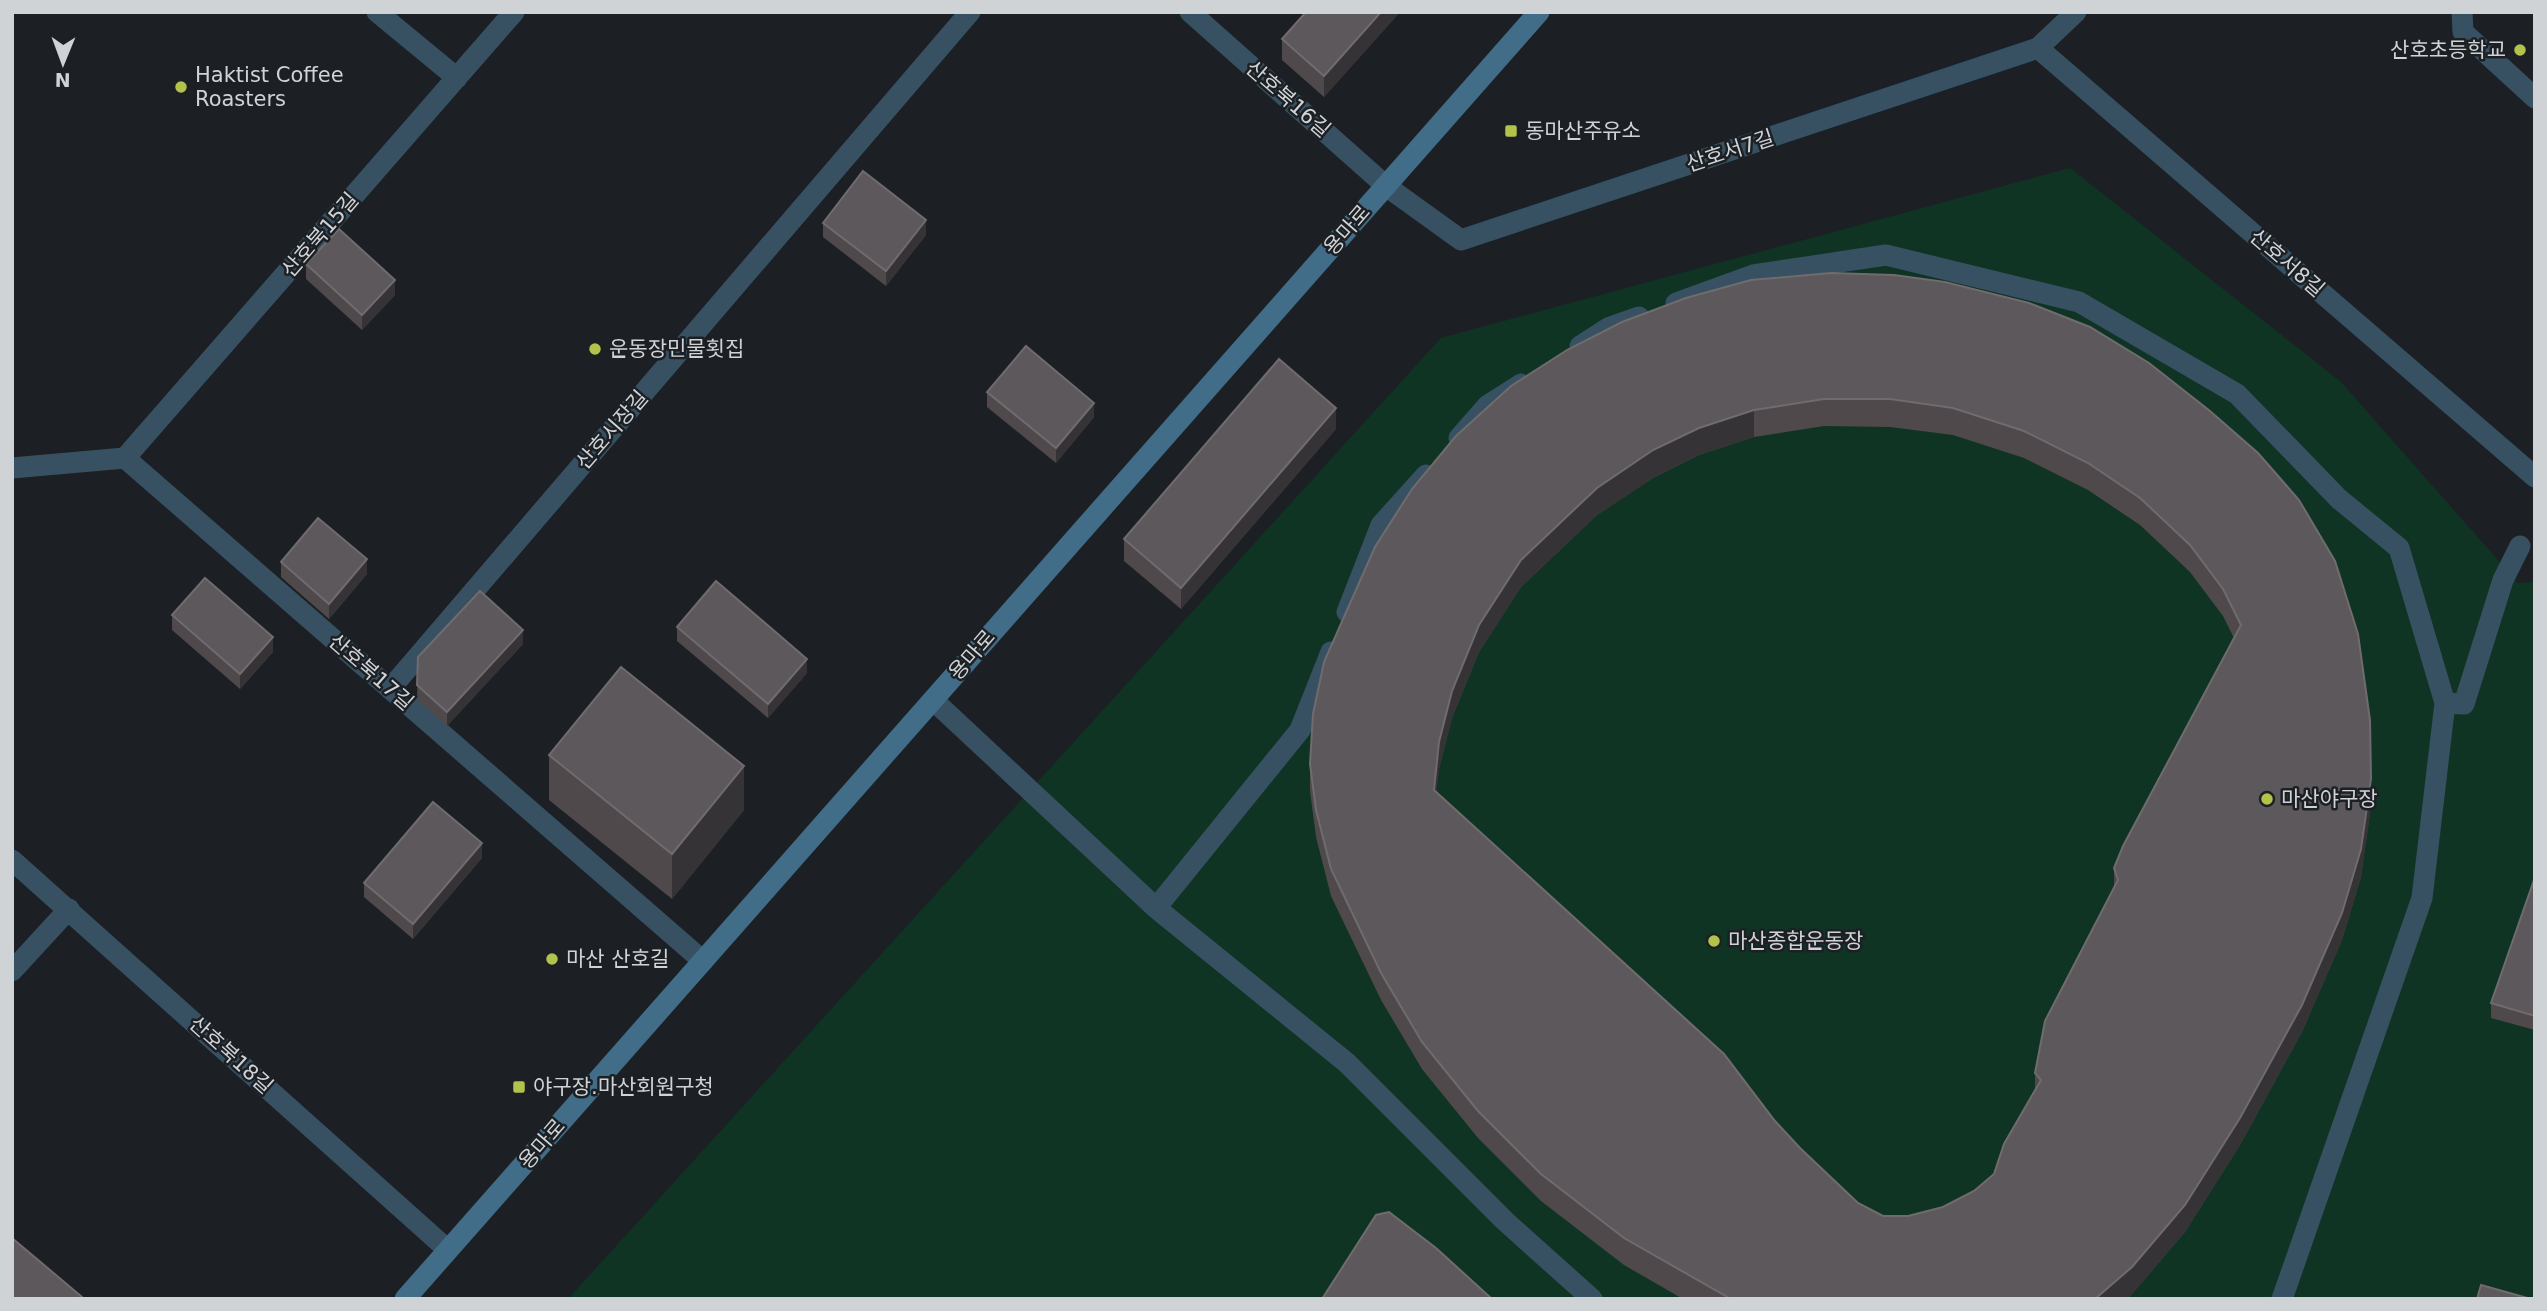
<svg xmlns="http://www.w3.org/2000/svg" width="2547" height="1311" viewBox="0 0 2547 1311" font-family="'DejaVu Sans','Noto Sans KR',sans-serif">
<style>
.pitch{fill:#0f3424}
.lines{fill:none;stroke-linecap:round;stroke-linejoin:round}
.lane{stroke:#375163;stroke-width:21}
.street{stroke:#375163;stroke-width:21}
.secondary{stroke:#416d88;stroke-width:21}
.wall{fill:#4f494c;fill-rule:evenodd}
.shaded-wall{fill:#353336}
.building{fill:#5d585b;stroke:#6f6b6e;stroke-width:2;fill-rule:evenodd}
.poi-dot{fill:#b3c24b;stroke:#1c2024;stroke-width:2.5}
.labels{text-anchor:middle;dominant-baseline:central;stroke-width:5;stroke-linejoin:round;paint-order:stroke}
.poi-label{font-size:21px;fill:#d0d3d5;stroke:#1c2024;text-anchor:start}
.street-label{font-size:21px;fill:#d0d3d5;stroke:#1c2024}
</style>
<rect width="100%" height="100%" fill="#1c2024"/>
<path class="pitch" d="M2070,168l271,214 177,201 17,-1v717h-1967l873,-961z"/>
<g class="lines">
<path class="lane" d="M1676,303l77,-28 133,-20 193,47 158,92 102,105 60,49 46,155 -23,195 -140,401
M1580,346l28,-18 31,-11
M1459,438l29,-33 33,-21
M1347,612l34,-87 45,-50
M933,700l223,208 191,155 158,158 87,78
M2445,703l19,1 39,-124 17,-34
M1156,908l144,-178 31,-78"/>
<path class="street" d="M377,12l80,66
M1190,12l196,174 75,54 577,-192 38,-36
M2462,12l1,20 72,66
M2038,48l497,429
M125,458l389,-446
M12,468l113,-10 578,503
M390,689l580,-677
M12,860l436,390
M12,971l57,-62"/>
<path class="secondary" d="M405,1299l1134,-1287"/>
</g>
<path class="wall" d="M1306,12h94l-76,85 -42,-37v-21z
M823,223l103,12 -40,51 -63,-49z
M306,264l89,31 -33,35 -56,-51z
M2029,303l342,503 -10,71 -19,63 -40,92 -62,113 -55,87 -53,62 -5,5h-444l-59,-34 -83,-64 -63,-63 -56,-69 -41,-69 -50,-104 -15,-59 -6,-46v-27l65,-217zM1824,426l66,1 63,8 71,23 64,32 52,35 50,47 33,44 11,22 -120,230v20l-79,185v17l-41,84 -20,17 -31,16 -35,9h-25l-25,-13 -58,-55 -25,-27 -339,-329 3,-23 13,-51 27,-66 42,-65 76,-72 56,-37 46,-23 55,-18z
M987,392l107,25 -38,46 -69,-56z
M1336,429l-155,180 -57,-48v-22z
M281,562l86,12 -38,45 -48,-42z
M172,615l101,37 -33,37 -68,-59z
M677,627l130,46 -39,45 -91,-77z
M523,644l-76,82 -30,-26 1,-43z
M549,755l195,55 -72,89 -123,-99z
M482,858l-69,81 -49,-42v-14z
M2535,877v153l-44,-12v-15z"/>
<path class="shaded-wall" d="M1381,12h19l-76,85v-21z
M926,220v15l-40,51v-15z
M395,280v15l-33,35v-15z
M1094,403v14l-38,46v-15z
M1336,408v21l-155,180v-21z
M1754,410v27l-55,18 -46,23 -56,37 -76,72 -42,65 -27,66 -13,51 -5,48v-27l5,-48 13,-51 27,-66 42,-65 76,-72 56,-38 46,-22z
M367,559v15l-38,45v-15z
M523,630v14l-76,82v-14z
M273,637v15l-33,37v-15z
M807,659v14l-39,45v-14z
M744,766v44l-72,89v-45z
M2371,779v27l-10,71 -19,63 -40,92 -62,113 -55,87 -53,62 -5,5h-32z
M482,843v15l-69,81v-15z"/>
<path class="building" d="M1306,12h75l-57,64 -42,-37z
M863,171l63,49 -40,51 -63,-48z
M339,229l56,51 -33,35 -56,-51z
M1831,273l63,2 51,7 84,21 61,24 59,36 61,48 48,42 41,47 36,61 23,73 12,86 1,59 -10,70 -19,64 -40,92 -62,113 -55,87 -53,62 -37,32h-364l-107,-61 -83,-64 -63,-63 -56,-69 -41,-69 -50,-104 -15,-59 -6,-46 3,-50 11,-52 51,-115 37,-58 44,-53 55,-50 56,-36 55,-28 64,-24 65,-18zM1824,399h66l63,9 71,23 64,32 52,35 50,47 33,44 18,36 -118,221 -9,22 4,12 -73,141 -10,52 6,7 -37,64 -10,30 -20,17 -31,16 -35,9h-25l-25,-13 -58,-55 -25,-27 -51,-67 -290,-264 5,-48 13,-51 27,-66 42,-65 76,-72 56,-38 46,-22 55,-18z
M1026,346l68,57 -38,45 -69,-56z
M1279,359l57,49 -155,180 -57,-49z
M318,518l49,41 -38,45 -48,-42z
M205,578l68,59 -33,37 -68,-59z
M716,581l91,78 -39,45 -91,-77z
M480,591l43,39 -76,82 -30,-27 1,-28z
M621,667l123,99 -72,88 -123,-99z
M433,802l49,41 -69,81 -49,-41z
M2535,877v139l-44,-13z
M1389,1212l47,36 56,51h-170l54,-84z
M12,1238l70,59 -1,2h-69z
M2481,1285l50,14h-54z"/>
<g class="poi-dot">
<circle cx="2520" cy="50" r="7"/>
<circle cx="181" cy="87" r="7"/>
<rect x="1504" y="124" width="14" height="14" rx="3.5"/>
<circle cx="595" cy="349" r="7"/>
<circle cx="2267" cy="799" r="7"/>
<circle cx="1714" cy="941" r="7"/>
<circle cx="552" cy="959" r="7"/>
<rect x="512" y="1080" width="14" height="14" rx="3.5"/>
</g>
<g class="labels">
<g class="poi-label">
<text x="2506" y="50" text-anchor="end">산호초등학교</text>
<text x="195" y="75">Haktist Coffee<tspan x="195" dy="24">Roasters</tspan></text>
<text x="1525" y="131">동마산주유소</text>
<text x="609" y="349">운동장민물횟집</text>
<text x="2281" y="799">마산야구장</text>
<text x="1728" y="941">마산종합운동장</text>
<text x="566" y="959">마산 산호길</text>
<text x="533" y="1087">야구장.마산회원구청</text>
</g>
<g class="street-label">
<text transform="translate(1288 99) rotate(41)">산호북16길</text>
<text transform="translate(1730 151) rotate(-18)">산호서7길</text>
<text transform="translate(1347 230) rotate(-49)">용마로</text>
<text transform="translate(320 235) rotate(-49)">산호북15길</text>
<text transform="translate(2287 263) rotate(41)">산호서8길</text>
<text transform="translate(612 430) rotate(-49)">산호시장길</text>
<text transform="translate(972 655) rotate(-49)">용마로</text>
<text transform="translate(371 672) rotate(41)">산호북17길</text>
<text transform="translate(231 1055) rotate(42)">산호북18길</text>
<text transform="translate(542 1144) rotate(-49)">용마로</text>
</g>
</g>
<rect width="2547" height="1311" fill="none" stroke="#d0d3d5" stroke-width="28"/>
<g transform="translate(63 63) rotate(181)" stroke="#1c2024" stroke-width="5" paint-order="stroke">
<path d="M0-5L12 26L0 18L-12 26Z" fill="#d0d3d5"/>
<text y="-10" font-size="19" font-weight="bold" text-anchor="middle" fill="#d0d3d5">N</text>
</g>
</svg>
